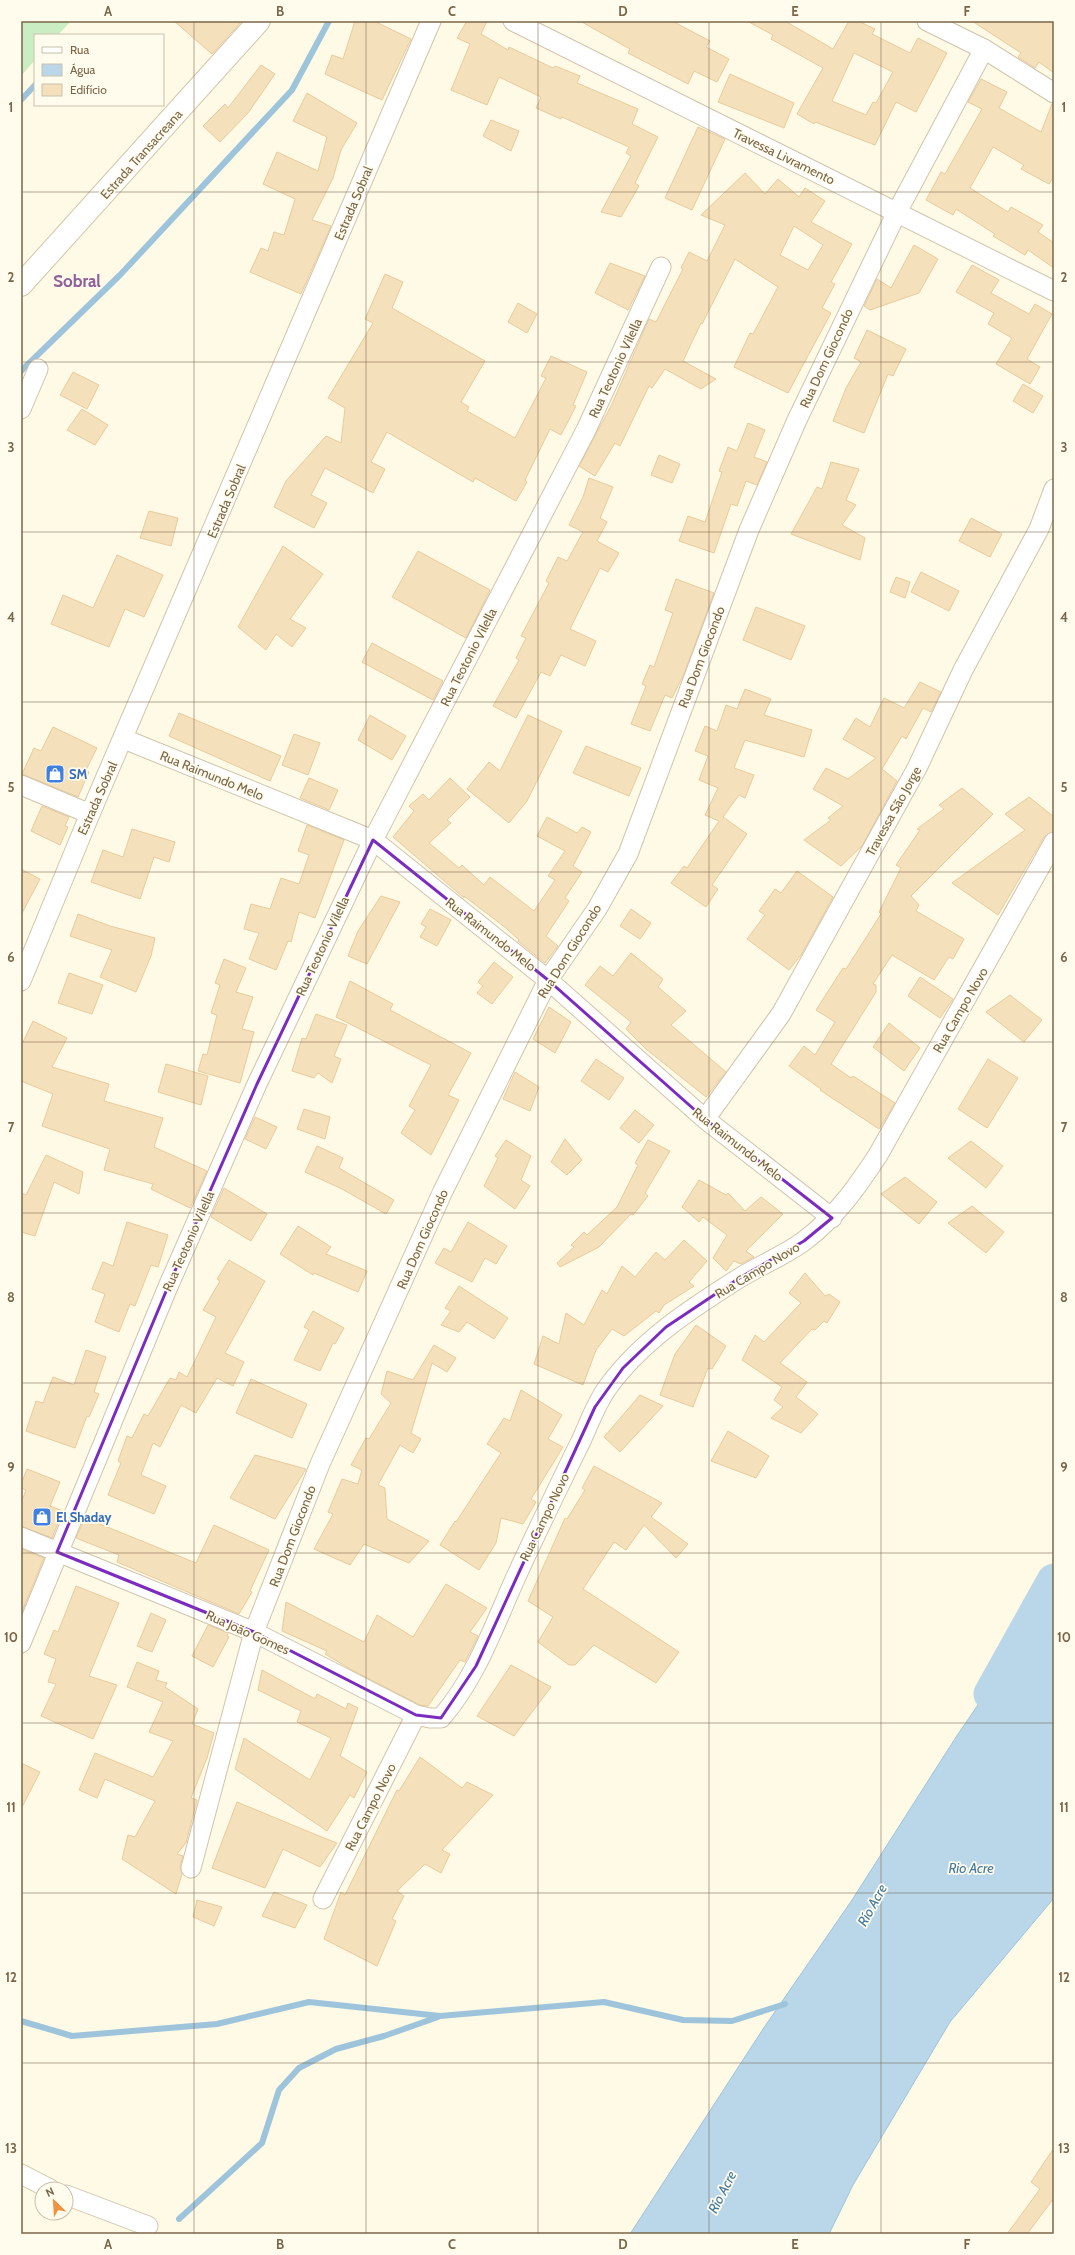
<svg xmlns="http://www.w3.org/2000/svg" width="1075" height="2255" viewBox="0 0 1075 2255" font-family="Cabin,sans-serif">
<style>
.green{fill:#caedc3}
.water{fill:#b9d7e9;stroke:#9ec4dc}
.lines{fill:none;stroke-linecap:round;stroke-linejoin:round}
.stream{stroke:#9ec4dc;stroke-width:6}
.river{stroke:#b9d7e9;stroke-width:35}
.building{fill:#f5e0bc;stroke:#e9cb9b;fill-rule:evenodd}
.street-casing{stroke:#d1c4ab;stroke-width:21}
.secondary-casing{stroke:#d4c6a8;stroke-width:24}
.street{stroke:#fff;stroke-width:19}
.secondary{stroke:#fff;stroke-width:22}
.marked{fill:none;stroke:#7b2cbf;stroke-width:3;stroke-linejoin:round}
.grid{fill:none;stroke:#7a6548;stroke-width:1;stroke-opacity:0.55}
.labels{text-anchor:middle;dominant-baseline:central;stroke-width:3.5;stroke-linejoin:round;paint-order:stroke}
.street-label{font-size:13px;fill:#7a6548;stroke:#fffcee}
.shop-label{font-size:13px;font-weight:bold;fill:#366cbe;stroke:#fffcee;text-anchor:start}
.water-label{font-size:14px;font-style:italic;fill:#457a9e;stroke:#fffcee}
.district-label{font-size:17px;font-weight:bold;fill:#906096;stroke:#fffcee}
.neatline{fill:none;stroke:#7a6548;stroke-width:1.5}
.grid-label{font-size:13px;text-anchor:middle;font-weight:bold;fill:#7a6548}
</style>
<rect width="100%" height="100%" fill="#fefae6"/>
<path class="green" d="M21,21h50l-13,14h-23v25l-14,16z"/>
<path class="water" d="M1054,1594v304l-104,124 -97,163 -24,49h-199l133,-205 89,-129 104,-163z"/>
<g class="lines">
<path class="stream" d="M21,100l14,-15
M21,371l99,-96 172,-185 37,-69
M21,2021l51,15 145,-12 92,-22 131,14 164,-14 79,18 49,1 53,-17
M179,2219l83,-76 17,-53 20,-22 37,-19 48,-13 54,-19"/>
<path class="river" d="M991,1694l63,-113"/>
</g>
<path class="building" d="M174,21h68l-30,33z
M355,21h19l37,18 -29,61 -57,-26 7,-19 11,4z
M467,21h20l-6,13 27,16 1,-3 44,21 2,-2 25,10 -3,7 61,26 -6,15 26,13 -23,46 4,3 -18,31 -20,-5 30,-56 -5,-3 3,-6 -67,-30 -1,2 -25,-11 5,-11 -42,-20 -12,28 -36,-15 19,-46 -13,-6z
M580,21h92l38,20 -4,6 23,12 -12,23 -23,-11 -6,13 -60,-31 2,-4z
M747,21h38l48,28 16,-28h9l17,8 -3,5 38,19 8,-15 29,15 -31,59 -20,-10 -21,43 -60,-23 -1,2 -17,-10 26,-46 -52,-29 2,-4zM854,53l39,19 -17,31 -3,-1 -7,13 -34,-14z
M972,21h82v52l-15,-11 -4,6 -17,-11 3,-4z
M261,65l14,9 -27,39 -28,29 -17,-16 22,-22 3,4z
M730,74l64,29 -10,25 -66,-26z
M981,79l26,13 -8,16 42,24 11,-28h2v72l-5,8 -28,-15 3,-4 -31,-18 -23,41 38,24 3,-5 32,18 -5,7 16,11v25l-26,-18 -3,5 -32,-19 2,-2 -39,-25 -3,6 -27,-15 15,-28 4,2 37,-65 -14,-7z
M307,93l50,30 -16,27 -8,28 -21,42 19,6 -30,68 -51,-22 11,-24 7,3 6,-19 10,3 11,-36 -32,-15 14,-32 41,19 9,-34 -34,-16z
M491,120l28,11 -8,20 -28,-15z
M698,127l27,12 -33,71 -27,-12z
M745,173l20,21 13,-15 21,18 6,-9 20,13 -14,21 41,22 -21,38 4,2 -13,24 9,5 -43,80 -54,-26 16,-34 3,1 25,-47 -43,-28 -33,65 -1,-1 -18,38 33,18 -15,10 -36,-20 -13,19 -3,-2 -29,60 -5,-3 -20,33 -16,-10 33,-62 37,-85 7,3 27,-53 -2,-1 8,-16 18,9 18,-36 -24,-10zM794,226l29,19 -15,25 -28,-15z
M914,245l24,14 -19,34 -49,17 -6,-4 13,-27 14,9z
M610,263l35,13 -17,34 -33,-17z
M972,265l27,15 -8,13 38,21 6,-10 17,10 -25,45 13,8 -10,17 -34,-20 16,-26 -24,-14 6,-11 -38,-21z
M385,274l18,8 -11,26 93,53 -24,41 8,5 -2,4 48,27 31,-60 -5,-2 10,-20 36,16 -14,33 3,1 -15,29 -11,-6 -25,51 2,2 -11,19 -41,-23 -2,4 -86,-50 -16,30 14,7 -12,24 -48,-25 -14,27 16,8 -13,25 -40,-21 12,-26 40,-45 15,7 4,-35 -17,-10 45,-75 -8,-4z
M518,303l19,11 -10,19 -19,-11z
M867,330l39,19 -13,27 -5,-2 -24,59 -31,-12 13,-33 15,-26 -7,-4z
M73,372l26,13 -12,24 -27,-14z
M1023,384l20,12 -10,17 -20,-12z
M82,409l26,16 -13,20 -28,-15z
M748,423l17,7 -11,27 13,5 -10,23 -11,-4 -9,25 -6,-2 -17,49 -35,-12 9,-25 17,6 17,-50 -3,-1 9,-24 9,4z
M659,455l21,9 -8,19 -21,-8z
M831,462l28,7 -13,31 10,5 -14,20 23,13 -5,22 -69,-26 26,-47 5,2z
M589,478l24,9 -13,31 7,4 -10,19 22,12 -11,19 -8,-4 -30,61 26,12 -11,25 -24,-11 -11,21 -9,-4 -25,46 -23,-12 26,-46 -3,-2 10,-20 -5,-2 28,-53 -3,-2 12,-24 9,4 16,-29 -14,-7 14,-28z
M149,511l29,7 -7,28 -31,-8z
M971,518l31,16 -12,23 -31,-16z
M283,546l40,28 -33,45 16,9 -14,19 -16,-13 -10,16 -28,-23z
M418,551l72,39 -24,48 -74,-41z
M117,555l46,20 -19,42 -19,-8 -16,38 -58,-23 12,-29 30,13z
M921,572l38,19 -10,20 -38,-19z
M896,577l14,5 -5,16 -15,-6z
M676,579l38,14 -30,81 -12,24 -7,-3 -15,36 -19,-7 15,-38 -4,-2 8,-19 4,2 19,-54 -8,-3z
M756,607l49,19 -14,34 -48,-20z
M372,643l71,38 -10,19 -71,-38z
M920,682l21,10 -10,20 -8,-4 -17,31 -4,-3 -20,33 15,12 -35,65 -21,20 -37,-26 27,-20 -3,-2 15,-12 -30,-17 13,-21 22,11 28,-21 -33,-19 13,-21 14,9 14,-29 20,10z
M745,689l26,10 -7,16 48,15 -8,27 -59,-17 -11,28 20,7 -9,23 -6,-3 -16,22 24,17 -35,51 6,4 -12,18 -35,-24 13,-17 3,2 32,-47 -14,-6 13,-27 -19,-8 9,-24 -13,-5 10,-25 12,5 9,-26 11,4z
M179,713l102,43 -11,25 -101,-45z
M370,715l36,21 -14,24 -34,-20z
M528,715l34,16 -35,70 -18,22 -42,-34 22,-27 11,9z
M53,727l44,21 -11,22 3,2 -11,25 -56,-23 12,-26 7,3z
M294,734l26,9 -12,32 -26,-10z
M586,746l55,22 -12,28 -56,-23z
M309,778l29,12 -9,20 -29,-12z
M450,778l20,19 -23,23 4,3 -22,20 30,25 3,-3 22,20 6,-8 44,34 21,-31 -7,-4 17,-25 -28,-15 10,-19 30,16 5,-6 9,5 -18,34 9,6 -17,26 4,3 -23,35 12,10 -13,17 -27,-22 1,-1 -13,-12 -42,-32v2l-71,-61 21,-26 -5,-5 14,-12 6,6z
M962,788l31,26 -82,82 8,9 -3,6 48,28 -11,20 -4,-2 -15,23 -42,-25 -19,29 3,1v7l-45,72 20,14 2,-2 42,27 -16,26 -59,-39 1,-1 -32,-23 15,-20 11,9 20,-33 -19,-12 27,-42 3,1 35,-55 -2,-2 22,-44 -5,-3 24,-35 -3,-1 27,-20 -5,-4z
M1029,797l25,20v14l-10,6 -46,78 -46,-32 73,-53 -20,-16z
M42,806l27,11 -4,9 3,1 -8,18 -29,-14z
M307,825l37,15 -29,78 -16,-6 -8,30 -3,-1 -12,29 -27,-11 10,-26 -15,-4 7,-25 19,5 11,-31 18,6 10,-29 -11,-4z
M132,829l43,13 -6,20 -15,-5 -14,42 -49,-17 12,-32 20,7z
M21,869l19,10 -19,36z
M797,871l36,26 -32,58 -12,15 -42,-31 18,-24 -6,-4 16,-22 6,4z
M381,896l19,6 -33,62 -19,-8 10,-25z
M430,909l21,11 -14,26 -17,-9 6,-10 -5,-3z
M631,909l20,14 -11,16 -20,-13z
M78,914l32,12 45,12 -4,18 -15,36 -36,-15 12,-27 -42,-14z
M631,953l32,26 -5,8 28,24 -15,14 55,47 -20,25 -60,-48 -20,-20 5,-7 -46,-37 15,-19 13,10z
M224,959l22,9 -10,24 17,5 -11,32 12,3 -14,51 -42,-12 5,-17 4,1 10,-40 -6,-2 9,-28 -5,-2z
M494,962l19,15 -21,27 -15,-11 6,-7 -5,-4z
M69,973l34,12 -11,29 -34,-11z
M920,977l33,22 -13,19 -32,-22z
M350,981l43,23 -3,6 81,43 -23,42 11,5 -28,55 -30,-22 14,-23 -6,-4 22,-41 -95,-48z
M1010,995l32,25 -18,22 -38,-30z
M549,1007l22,15 -16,31 -22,-14z
M316,1014l31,11 -13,31 7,3 -9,24 -14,-10 -4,5 -22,-7 10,-33 4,1z
M33,1021l34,17 -15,29 57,17 -5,17 59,17 -9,29 53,24 -17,37 -39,-19 2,-5 -49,-14 6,-21 -68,-23 11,-32 -32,-13v-35z
M889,1023l31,25 -16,23 -31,-24z
M596,1059l28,19 -15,22 -28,-19z
M988,1059l30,19 -31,50 -29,-19z
M166,1064l42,12 -7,29 -43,-13z
M515,1072l24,15 -9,24 -27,-12z
M304,1109l26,8 -5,22 -28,-10z
M635,1110l19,15 -15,18 -19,-15z
M255,1117l22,10 -11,22 -21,-10z
M565,1139l17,21 -15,15 -16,-13z
M506,1140l25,16 -10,24 9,6 -15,23 -31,-23 14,-28 -3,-2z
M648,1140l22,11 -25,42 3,3 -15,19 -2,-1 -32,33 -39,20 -3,-4 17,-16 -3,-2 13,-13 3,3 30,-28 21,-42 -3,-2z
M971,1141l32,25 -17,22 -38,-30z
M317,1146l26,12 -4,10 55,32 -8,14 -44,-25 -37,-17z
M46,1155l37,17 -4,22 -25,-12 -19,54 -14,-4v-39l5,2z
M905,1177l32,25 -18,22 -38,-30z
M699,1180l27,15 2,-2 17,18 16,-14 22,17 -37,37 8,6 -13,7 -7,-3 -8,10 -13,-13 14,-23 -24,-18 -4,5 -17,-15z
M224,1188l43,26 -16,27 -40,-24z
M972,1206l32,26 -18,21 -38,-30z
M127,1222l41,13 -10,32 -7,-2 -16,41 -5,-2 -11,28 -24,-10 10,-28 -13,-5 11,-27 10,4z
M468,1222l39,24 -11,18 -11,-6 -13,24 -37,-19 9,-15 7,4z
M298,1226l33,21 -5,7 41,17 -9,21 -44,-19 -1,2 -33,-21z
M684,1240l23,21 -18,21 5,4 -30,19 -5,8 -3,-2 -32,25 -12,-7 -16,21 -13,35 -49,-21 9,-28 16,8 7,-31 18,12 18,-35 5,4 15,-28 13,11 21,-25 9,8z
M229,1260l36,21 -40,72 19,9 -11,24 -16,-8 -21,35 -15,-8 -21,42 -7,-4 -12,32 25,11 -12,28 -46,-19 13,-32 -3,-2 9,-25 5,2 12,-24 4,2 22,-38 6,2 3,-8 8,5 29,-60 -13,-7 17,-29 -3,-2z
M805,1273l20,23 4,-2 11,8 -13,21 -3,-2 -9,9 -3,-1 -32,34 27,19 -11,15 22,17 -17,19 -30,-15 12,-11 -9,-7 8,-13 -40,-27 13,-25 9,7 37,-39 -12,-10z
M459,1286l49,32 -14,21 -27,-17 -8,10 -18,-7 10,-14 -6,-3z
M313,1311l31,17 -9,16 -2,-1 -13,28 -26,-11 15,-30 -5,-3z
M696,1325l30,21 -14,23 -4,-1 -15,39 -33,-12 15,-41z
M434,1345l22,13 -9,14 -15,-9 -21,70 10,6 -8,14 -13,-8 -22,40 7,3 2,31 42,22 -20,22 -45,-19 -14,21 -36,-16 19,-35 -5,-2 14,-33 16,5 4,-14 -11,-5 15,-27 3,1 22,-36 -10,-9 6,-23 26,9z
M86,1350l20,7 -12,35 5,2 -10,23 -2,-1 -12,32 -49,-17 10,-30 7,2 10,-26 21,8z
M251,1379l56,25 -15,34 -56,-25z
M521,1390l41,25 -14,24 15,8 -32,52 5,3 -13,22 -22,-6 -5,25 -17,27 -39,-25 15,-24 1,1 45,-69 -14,-9 17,-26 6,3z
M640,1395l23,11 -43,46 -16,-15z
M728,1431l41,25 -13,22 -45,-17z
M255,1455l51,14 -31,50 -45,-21z
M594,1466l68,37 -11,14 37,27 -12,14 -32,-33 -18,25 -12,-8 -31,47 96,63 -23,31 -62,-38 -19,20h-6l-31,-23 15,-25 -25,-16 37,-83 2,1 18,-29 -3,-2z
M27,1469l33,13 -10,24 13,5 -11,27 -31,-12v-23l5,-13 -5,-2v-4z
M84,1520l6,2v-2l106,43 18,-38 55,25 -19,41 2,1 -13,22 -122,-52 2,-7 -43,-17z
M21,1549l23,9 -23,56z
M446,1584l41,24 -17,24 8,4 -13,26 -5,-2 -32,46 -8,-1 -70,-36 -25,-15 2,-3 -45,-20 4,-29 78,40 13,-27 36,22z
M76,1586l43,17 -30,73 28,9 -24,54 -52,-23 15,-32 -8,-2 8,-23 -12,-5 10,-24 4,2z
M151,1613l15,7 -14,32 -15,-6z
M208,1625l20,8 -1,3 2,1 -16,30 -21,-11z
M137,1662l22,9 -3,9 11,3 -2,4 33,22 -6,15 22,9 -7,25 -16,40 6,2 -11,43 -9,11 6,2 -3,10 2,8 -6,20 -54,-35 6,-24 7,2 20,-36 -50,-22 -8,19 -18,-8 16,-37 58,24 20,-36 -24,-9 14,-30 -36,-15z
M511,1665l40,22 -37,49 -37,-20z
M262,1670l53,29 2,-5 29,15 2,-6 10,5 -18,48 27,16 -13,26 -4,-3 -23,36 -92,-62 9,-31 66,42 21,-42 -34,-16 4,-11 -43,-21z
M420,1757l42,31 5,-6 26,13 -51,55 8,4 -9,19 -16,-9 -28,27 7,5 -12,23 4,2 -19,45 -53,-27 17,-47 4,3 52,-105 2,1z
M21,1763l19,9 -19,37z
M237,1802l82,34 18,7 -17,24 -37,-18 -18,39 -53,-20z
M274,1892l33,13 -12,23 -33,-12z
M197,1900l25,7 -8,19 -21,-9z
M1054,2148v50l-27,36h-20l33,-45 -9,-7z"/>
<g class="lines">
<g class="street-casing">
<path id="street" d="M513,21l541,270
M927,21l57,28 70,44
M21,409l17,-40
M124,739l249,101 175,140 157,139 127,99
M21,785l69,29
M21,981l69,-167 341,-793
M705,1119l76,-105 136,-246 46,-98 76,-141 15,-40
M21,1537l233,95 162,83 14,3h11c35,-40 53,-92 74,-139 20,-44 41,-87 62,-130 11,-21 17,-43 31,-62 34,-47 84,-79 133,-110 20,-12 44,-22 63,-36 32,-24 53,-54 74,-86l176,-313
M21,1643l146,-354 90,-205 116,-244 213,-410 75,-163
M191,1868l63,-236 66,-168 123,-273 105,-211 49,-71 31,-55 121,-324 48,-110 100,-208 87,-163
M323,1899l93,-184
M21,2174l29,15
M66,2195l82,31"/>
</g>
<g class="secondary-casing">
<path id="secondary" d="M21,285l238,-264"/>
</g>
<use href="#street" class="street"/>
<use href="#secondary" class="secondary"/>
</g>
<path class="marked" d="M373,840l175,140 157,139 127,99 -28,23 -63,36 -75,50 -43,41 -28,39 -119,259 -35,52 -25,-3 -162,-83 -197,-80 110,-263 90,-205z"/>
<path class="grid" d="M194,21v2213M366,21v2213M538,21v2213M709,21v2213M881,21v2213M21,192h1033M21,362h1033M21,532h1033M21,702h1033M21,872h1033M21,1042h1033M21,1213h1033M21,1383h1033M21,1553h1033M21,1723h1033M21,1893h1033M21,2063h1033"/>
<defs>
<g id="shop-square" transform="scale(1)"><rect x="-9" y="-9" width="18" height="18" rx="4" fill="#3f7fe0" stroke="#fffcee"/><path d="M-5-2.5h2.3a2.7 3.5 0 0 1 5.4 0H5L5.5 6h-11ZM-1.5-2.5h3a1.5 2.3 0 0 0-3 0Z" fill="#fff"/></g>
</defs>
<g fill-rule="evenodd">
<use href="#shop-square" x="55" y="774"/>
<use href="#shop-square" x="42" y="1517"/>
</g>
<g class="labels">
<g class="street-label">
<text transform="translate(141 154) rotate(-48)">Estrada Transacreana</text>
<text transform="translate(784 156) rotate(26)">Travessa Livramento</text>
<text transform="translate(353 203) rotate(-67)">Estrada Sobral</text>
<text transform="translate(826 358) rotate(-65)">Rua Dom Giocondo</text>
<text transform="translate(615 368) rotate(-65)">Rua Teotonio Vilella</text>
<text transform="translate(226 501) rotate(-67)">Estrada Sobral</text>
<text transform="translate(468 657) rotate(-63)">Rua Teotonio Vilella</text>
<text transform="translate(701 657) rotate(-69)">Rua Dom Giocondo</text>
<text transform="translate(212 775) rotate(22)">Rua Raimundo Melo</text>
<text transform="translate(97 798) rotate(-66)">Estrada Sobral</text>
<text transform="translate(893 811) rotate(-61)">Travessa São Jorge</text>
<text transform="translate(491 934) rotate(38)">Rua Raimundo Melo</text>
<text transform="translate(322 946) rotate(-65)">Rua Teotonio Vilella</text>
<text transform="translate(569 951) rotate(-58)">Rua Dom Giocondo</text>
<text transform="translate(960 1010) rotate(-60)">Rua Campo Novo</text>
<text transform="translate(738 1144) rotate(38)">Rua Raimundo Melo</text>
<text transform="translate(422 1239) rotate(-66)">Rua Dom Giocondo</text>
<text transform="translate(188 1241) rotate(-66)">Rua Teotonio Vilella</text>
<text transform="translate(757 1270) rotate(-31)">Rua Campo Novo</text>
<text transform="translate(544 1517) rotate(-64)">Rua Campo Novo</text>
<text transform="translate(292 1536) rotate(-69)">Rua Dom Giocondo</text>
<text transform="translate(248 1632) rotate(24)">Rua João Gomes</text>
<text transform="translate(370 1807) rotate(-63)">Rua Campo Novo</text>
</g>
<g class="shop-label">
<text x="69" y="774">SM</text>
<text x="56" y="1517">El Shaday</text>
</g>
<g class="water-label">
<text x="971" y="1868">Rio Acre</text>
<text transform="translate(872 1905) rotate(-61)">Río Acre</text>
<text transform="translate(722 2192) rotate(-63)">Río Acre</text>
</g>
<g class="district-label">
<text x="77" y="281">Sobral</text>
</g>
</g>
<rect width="1075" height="2255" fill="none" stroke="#fffcee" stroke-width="44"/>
<rect x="34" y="34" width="130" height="72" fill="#fffcee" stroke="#cac0ac"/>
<rect x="42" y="47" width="20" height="6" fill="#ffffff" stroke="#cac0ac"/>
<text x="70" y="54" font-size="12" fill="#7a6548">Rua</text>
<rect x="42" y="64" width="20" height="12" fill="#b9d7e9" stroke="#cac0ac"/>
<text x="70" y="74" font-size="12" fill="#7a6548">Água</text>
<rect x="42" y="84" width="20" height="12" fill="#f5e0bc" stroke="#cac0ac"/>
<text x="70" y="94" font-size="12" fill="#7a6548">Edifício</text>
<g transform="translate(54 2201) rotate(335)"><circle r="19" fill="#fffcee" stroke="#cac0ac"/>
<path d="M0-3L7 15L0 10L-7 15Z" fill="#f09243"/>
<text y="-6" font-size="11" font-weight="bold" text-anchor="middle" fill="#7a6548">N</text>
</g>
<rect x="22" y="22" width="1031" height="2211" class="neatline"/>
<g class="grid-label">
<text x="108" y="16">A</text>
<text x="280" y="16">B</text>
<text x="452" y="16">C</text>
<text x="623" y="16">D</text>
<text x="795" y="16">E</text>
<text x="967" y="16">F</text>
<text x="11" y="112">1</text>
<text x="1064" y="112">1</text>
<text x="11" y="282">2</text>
<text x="1064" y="282">2</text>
<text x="11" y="452">3</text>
<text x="1064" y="452">3</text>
<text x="11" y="622">4</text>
<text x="1064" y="622">4</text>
<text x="11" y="792">5</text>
<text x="1064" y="792">5</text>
<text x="11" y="962">6</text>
<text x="1064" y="962">6</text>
<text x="11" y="1132">7</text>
<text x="1064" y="1132">7</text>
<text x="11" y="1302">8</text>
<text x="1064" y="1302">8</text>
<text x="11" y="1472">9</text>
<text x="1064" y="1472">9</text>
<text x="11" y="1642">10</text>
<text x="1064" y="1642">10</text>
<text x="11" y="1812">11</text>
<text x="1064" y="1812">11</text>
<text x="11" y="1982">12</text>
<text x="1064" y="1982">12</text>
<text x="11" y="2153">13</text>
<text x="1064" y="2153">13</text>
<text x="108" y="2249">A</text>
<text x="280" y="2249">B</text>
<text x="452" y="2249">C</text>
<text x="623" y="2249">D</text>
<text x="795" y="2249">E</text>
<text x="967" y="2249">F</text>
</g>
</svg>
